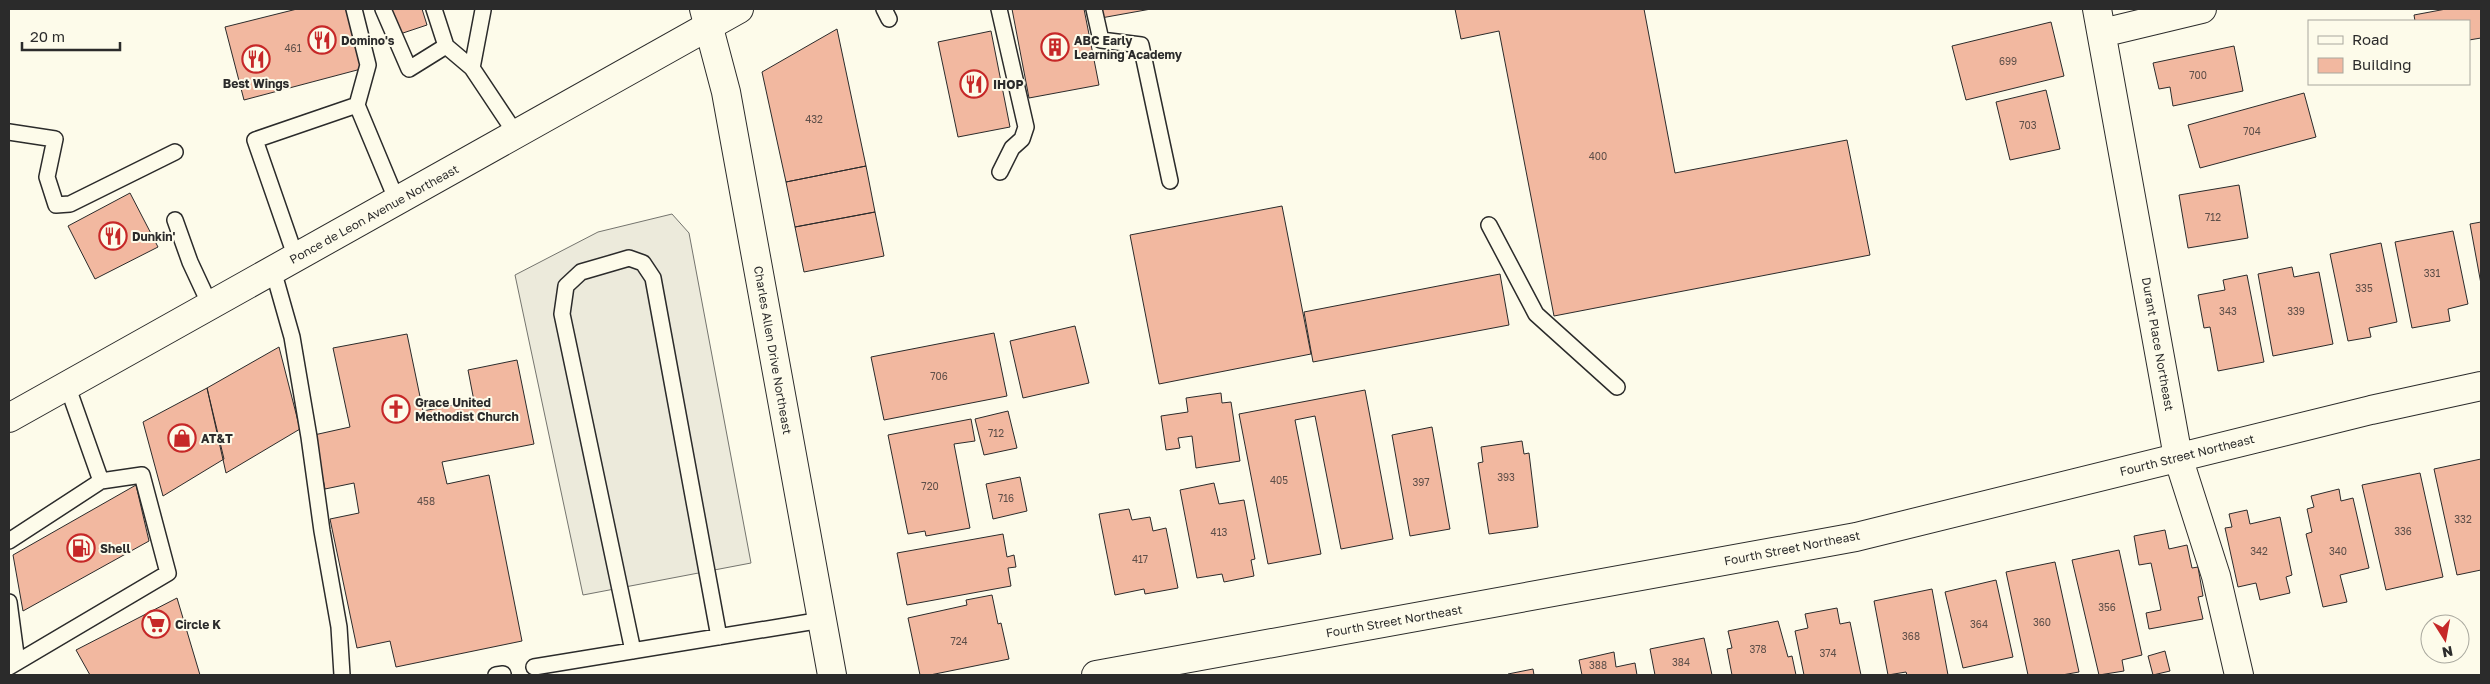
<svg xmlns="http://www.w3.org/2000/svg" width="2490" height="684" viewBox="0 0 2490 684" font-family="'Golos Text',sans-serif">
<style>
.parking{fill:#eceadb;stroke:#74746e}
.building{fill:#f2b8a0;stroke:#2b2b2b}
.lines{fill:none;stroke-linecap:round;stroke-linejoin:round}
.service-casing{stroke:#2b2b2b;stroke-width:18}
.minor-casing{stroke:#2b2b2b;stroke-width:30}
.tertiary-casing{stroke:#2b2b2b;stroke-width:30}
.trunk-casing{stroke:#2b2b2b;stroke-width:30}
.service{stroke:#fdfbea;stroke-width:15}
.minor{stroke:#fdfbea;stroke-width:28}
.tertiary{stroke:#fdfbea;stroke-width:28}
.trunk{stroke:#fdfbea;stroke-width:28}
.labels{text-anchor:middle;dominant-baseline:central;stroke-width:4;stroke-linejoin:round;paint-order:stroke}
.number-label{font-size:10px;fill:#5d4e48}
.poi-label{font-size:12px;font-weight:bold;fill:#2b2b2b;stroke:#fdfbea;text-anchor:start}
.street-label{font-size:12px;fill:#2b2b2b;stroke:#fdfbea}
</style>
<rect width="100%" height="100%" fill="#fdfbea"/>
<path class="parking" d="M672,214l17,19 62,330 -168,32 -68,-320 83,-43z"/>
<path class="building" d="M297,9h49l15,60 -117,31 -19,-73z
M388,9h34l5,16 -30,10z
M1012,9h72l15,76 -70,13z
M1099,9h52l-50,9z
M1455,9h189l31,164 172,-33 23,115 -316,61 -55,-285 -38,8z
M2446,9h35v29l-12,2v-19h-56h2l-1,-6z
M2051,22l13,54 -98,24 -14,-54z
M837,29l29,137 -80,16 -24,-110z
M991,31l19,96 -52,10 -20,-95z
M2234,46l9,45 -70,15 -3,-19 -11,2 -6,-26z
M2046,90l14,59 -50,11 -14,-58z
M2304,93l12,44 -116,31 -12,-43z
M866,166l9,46 -80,15 -9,-45z
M2239,185l9,53 -60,10 -9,-53z
M130,193l28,54 -63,32 -27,-53z
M1282,206l29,148 -152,30 -29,-149z
M875,212l9,44 -80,16 -9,-45z
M2481,222v62l-11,-60z
M2453,231l15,73 -20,5 2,12 -38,7 -17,-86z
M2381,243l16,79 -28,6 2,9 -23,4 -18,-87z
M2292,267l2,10 25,-5 14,72 -60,12 -15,-82z
M1500,274l9,51 -196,37 -9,-50z
M2247,275l17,87 -46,9 -8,-44 -6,1 -6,-33 27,-5 -2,-10z
M1075,326l14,57 -66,15 -13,-57z
M994,333l13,63 -123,24 -13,-63z
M407,334l16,77 51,-10 -6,-31 49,-10 17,84 -92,18 5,22 42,-9 33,166 -126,26 -6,-26 -33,7 -27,-129 29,-6 -5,-30 -29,6 -11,-54 36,-8 -17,-79z
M279,347l21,82 -74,44 -19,-85z
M207,388l17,71 -61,37 -20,-74z
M1365,390l28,149 -52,10 -26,-133 -20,4 26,134 -53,10 -29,-150z
M1221,393l1,10 9,-1 9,59 -44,7 -4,-32 -14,2 2,10 -14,2 -5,-34 27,-4 -2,-14z
M1008,411l9,37 -33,7 -9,-36z
M971,419l4,22 -21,3 16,84 -44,8 -1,-5 -17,3 -20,-99z
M1432,427l18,102 -40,7 -18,-101z
M1522,441l2,13 5,-1 9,74 -49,7 -11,-71 5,-1 -2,-15z
M2481,459v111l-24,5 -23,-106z
M2420,473l23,104 -57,13 -24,-105z
M1020,477l7,34 -34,8 -7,-35z
M1214,483l5,21 25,-4 11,59 -4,1 3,16 -30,6 -2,-8 -25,4 -17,-88z
M136,485l13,56 -126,70 -10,-56z
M2339,489l2,12 12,-3 16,70 -29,7 7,27 -24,5 -17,-73 6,-2 -5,-23 7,-2 -3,-11z
M1129,509l3,11 18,-3 3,14 13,-3 12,60 -33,6 -1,-5 -29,6 -16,-81z
M2247,510l3,14 30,-7 12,58 -6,2 4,16 -30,7 -4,-17 -18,4 -13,-59 7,-1 -3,-13z
M2165,530l4,19 18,-4 5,23 6,-1 5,29 -5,1 5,22 -54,10 -3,-16 15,-3 -10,-47 -12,2 -5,-29z
M1003,534l4,23 7,-2 2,12 -8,1 3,18 -104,19 -10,-52z
M2119,550l23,105 -20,5 2,11 -25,4 -27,-115z
M2055,562l24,110 -17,3h-34l-22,-103z
M1996,580l17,77 -50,11 -18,-76z
M1932,589l16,86h-41l-1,-3 -18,3 -14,-74z
M992,595l6,29 3,-1 8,36 -79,16h-10l-12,-57 59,-13 -1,-5z
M177,598l23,77h-110l-14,-25z
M1837,608l3,16 10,-2 11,53h-57l-9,-44 13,-3 -3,-14z
M1778,621l10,36 4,-1 4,19h-64l-5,-26 5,-1 -4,-17z
M1704,638l8,37h-57l-5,-26z
M2165,651l5,20 -17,4 -5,-19z
M1614,652l2,15 19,-4 2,12h-55l-3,-15z
M1533,669l1,6h-26v-1z"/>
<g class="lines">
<g class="service-casing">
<path id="service" d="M354,9l14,56 -11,40 40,96
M383,9l26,60 37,-23
M434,9l12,37 26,22
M884,9l5,10
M999,9l27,118 -4,12 -10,9 -12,24
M1094,9l7,31 40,5 29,136
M483,10l-11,58 44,66
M9,132l46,7 -8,38 9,28 14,-1 105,-52
M175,220l15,42 20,43
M1489,225l47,89 81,73
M296,258l-41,-118 102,-35
M273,270l19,67 17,100 13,94 17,96 3,48
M9,541l92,-60
M9,602l8,60
M633,651l-71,-337 4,-28 15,-14 48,-14 14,5 10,15 66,359
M9,667l159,-94 -26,-98 -41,6 -34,-96
M534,667l288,-47
M496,675l7,-1"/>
</g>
<g class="minor-casing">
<path id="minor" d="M2097,9l81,448 38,119 23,99
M2102,33l100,-24
M1096,675l760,-138 515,-127 110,-24"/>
</g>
<g class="tertiary-casing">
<path id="tertiary" d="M704,9l22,83 106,583"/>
</g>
<g class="trunk-casing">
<path id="trunk" d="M9,418l730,-409"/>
</g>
<use href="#service" class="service"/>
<use href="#minor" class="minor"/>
<use href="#tertiary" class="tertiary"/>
<use href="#trunk" class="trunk"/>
</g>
<defs>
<g id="restaurant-ring" transform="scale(1.4375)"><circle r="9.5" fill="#fdfbea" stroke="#c62828" stroke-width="1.5"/><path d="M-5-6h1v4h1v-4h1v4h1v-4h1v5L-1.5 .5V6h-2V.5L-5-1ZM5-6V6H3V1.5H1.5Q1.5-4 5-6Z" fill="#c62828"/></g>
<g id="building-ring" transform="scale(1.4375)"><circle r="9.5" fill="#fdfbea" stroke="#c62828" stroke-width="1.5"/><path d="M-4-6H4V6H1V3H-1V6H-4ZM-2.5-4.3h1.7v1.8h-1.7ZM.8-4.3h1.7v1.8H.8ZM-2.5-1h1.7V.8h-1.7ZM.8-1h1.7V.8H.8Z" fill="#c62828"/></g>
<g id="church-ring" transform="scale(1.4375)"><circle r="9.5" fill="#fdfbea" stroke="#c62828" stroke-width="1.5"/><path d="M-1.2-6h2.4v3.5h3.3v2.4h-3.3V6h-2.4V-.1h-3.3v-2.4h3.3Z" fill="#c62828"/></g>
<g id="shop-ring" transform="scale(1.4375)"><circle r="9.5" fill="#fdfbea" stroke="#c62828" stroke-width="1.5"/><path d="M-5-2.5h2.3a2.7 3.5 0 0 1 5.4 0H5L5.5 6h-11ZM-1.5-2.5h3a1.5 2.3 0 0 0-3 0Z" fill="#c62828"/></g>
<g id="fuel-ring" transform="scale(1.4375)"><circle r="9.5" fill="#fdfbea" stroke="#c62828" stroke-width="1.5"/><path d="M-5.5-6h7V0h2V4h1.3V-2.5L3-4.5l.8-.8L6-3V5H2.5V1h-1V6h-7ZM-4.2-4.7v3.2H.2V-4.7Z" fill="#c62828"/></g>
<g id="supermarket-ring" transform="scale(1.4375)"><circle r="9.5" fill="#fdfbea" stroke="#c62828" stroke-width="1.5"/><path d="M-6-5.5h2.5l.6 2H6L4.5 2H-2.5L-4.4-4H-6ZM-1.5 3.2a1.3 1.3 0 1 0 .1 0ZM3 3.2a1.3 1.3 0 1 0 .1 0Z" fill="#c62828"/></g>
</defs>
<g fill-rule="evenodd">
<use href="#restaurant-ring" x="322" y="40"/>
<use href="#building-ring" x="1055" y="47"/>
<use href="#restaurant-ring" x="256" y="59"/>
<use href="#restaurant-ring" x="974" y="84"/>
<use href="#restaurant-ring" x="113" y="236"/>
<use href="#church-ring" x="396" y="409"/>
<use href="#shop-ring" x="182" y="438"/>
<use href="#fuel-ring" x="81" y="548"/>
<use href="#supermarket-ring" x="156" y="624"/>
</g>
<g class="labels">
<g class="number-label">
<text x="293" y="48">461</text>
<text x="2008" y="61">699</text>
<text x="2198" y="75">700</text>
<text x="814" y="119">432</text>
<text x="2028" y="125">703</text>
<text x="2252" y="131">704</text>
<text x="1598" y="156">400</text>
<text x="2213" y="217">712</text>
<text x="2432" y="273">331</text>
<text x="2364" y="288">335</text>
<text x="2228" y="311">343</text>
<text x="2296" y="311">339</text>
<text x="939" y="376">706</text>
<text x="996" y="433">712</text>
<text x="1506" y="477">393</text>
<text x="1279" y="480">405</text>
<text x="1421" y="482">397</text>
<text x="930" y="486">720</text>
<text x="1006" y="498">716</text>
<text x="426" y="501">458</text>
<text x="2463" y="519">332</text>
<text x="2403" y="531">336</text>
<text x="1219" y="532">413</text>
<text x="2259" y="551">342</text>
<text x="2338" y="551">340</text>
<text x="1140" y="559">417</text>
<text x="2107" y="607">356</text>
<text x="2042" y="622">360</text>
<text x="1979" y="624">364</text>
<text x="1911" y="636">368</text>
<text x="959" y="641">724</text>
<text x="1758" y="649">378</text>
<text x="1828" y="653">374</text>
<text x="1681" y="662">384</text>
<text x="1598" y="665">388</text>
</g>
<g class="poi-label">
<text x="341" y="40">Domino's</text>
<text x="1074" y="40">ABC Early<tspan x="1074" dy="14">Learning Academy</tspan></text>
<text x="256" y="83" text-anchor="middle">Best Wings</text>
<text x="993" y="84">IHOP</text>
<text x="132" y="236">Dunkin'</text>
<text x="415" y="402">Grace United<tspan x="415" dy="14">Methodist Church</tspan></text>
<text x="201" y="438">AT&amp;T</text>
<text x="100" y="548">Shell</text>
<text x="175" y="624">Circle K</text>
</g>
<g class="street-label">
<text transform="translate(374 214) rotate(-29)">Ponce de Leon Avenue Northeast</text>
<text transform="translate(2158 344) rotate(80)">Durant Place Northeast</text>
<text transform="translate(773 350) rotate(80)">Charles Allen Drive Northeast</text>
<text transform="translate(2187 455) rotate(-14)">Fourth Street Northeast</text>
<text transform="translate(1792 548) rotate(-11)">Fourth Street Northeast</text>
<text transform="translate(1394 621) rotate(-10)">Fourth Street Northeast</text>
</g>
</g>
<rect width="2490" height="684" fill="none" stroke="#2b2b2b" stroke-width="20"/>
<rect x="2308" y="20" width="162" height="65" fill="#fdfbea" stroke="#a9a89e"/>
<rect x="2318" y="36" width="25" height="8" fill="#fdfbea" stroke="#a9a89e"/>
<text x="2352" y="45" font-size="15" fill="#2b2b2b">Road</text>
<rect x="2318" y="58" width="25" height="15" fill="#f2b8a0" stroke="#a9a89e"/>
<text x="2352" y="70" font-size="15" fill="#2b2b2b">Building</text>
<g transform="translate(2445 639) rotate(169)"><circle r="24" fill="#fdfbea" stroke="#a9a89e"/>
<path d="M0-4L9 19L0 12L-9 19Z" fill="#c62828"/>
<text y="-8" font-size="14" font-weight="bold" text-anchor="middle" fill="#2b2b2b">N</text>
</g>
<path d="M22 42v8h98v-8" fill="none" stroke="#2b2b2b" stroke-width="2.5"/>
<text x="30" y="42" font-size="15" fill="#2b2b2b" stroke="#fdfbea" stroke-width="4" paint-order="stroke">20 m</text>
</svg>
